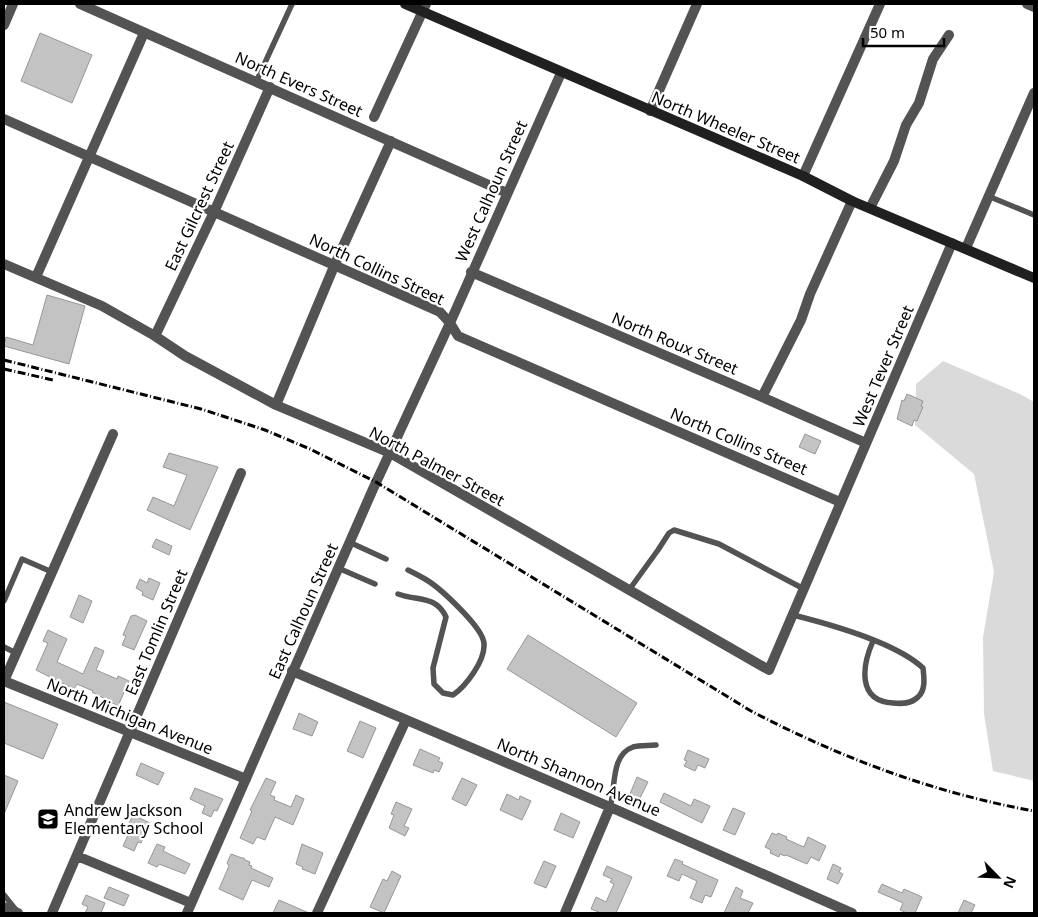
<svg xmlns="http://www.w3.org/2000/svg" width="1038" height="917" viewBox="0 0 1038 917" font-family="'Noto Sans',sans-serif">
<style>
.green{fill:#dadada}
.building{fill:#c3c3c3;stroke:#979797}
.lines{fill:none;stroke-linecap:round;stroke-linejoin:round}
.service{stroke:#535353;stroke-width:5.5}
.minor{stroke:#535353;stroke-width:10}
.tertiary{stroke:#535353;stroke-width:10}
.secondary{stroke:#202020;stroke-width:10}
.rail{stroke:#000;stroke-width:3;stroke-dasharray:8 2.5 1 2.5;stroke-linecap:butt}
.labels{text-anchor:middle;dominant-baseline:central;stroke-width:4.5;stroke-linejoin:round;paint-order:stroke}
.street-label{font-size:16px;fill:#000;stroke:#fff}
.poi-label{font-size:16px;fill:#000;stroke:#fff;text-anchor:start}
</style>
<rect width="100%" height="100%" fill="#fff"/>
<path class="green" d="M943,361l77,33 14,8v379l-41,-10 -9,-57 -1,-77 11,-65 -20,-98 -59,-49 1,-41z"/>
<path class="building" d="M40,33l52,22 -20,48 -51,-22z
M47,295l38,11 -16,58 -65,-18 2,-9 27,8z
M907,394l16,7 -2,5 2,1 -6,14 -3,-1 -2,6 -15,-7 5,-19 2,1z
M805,434l16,7 -6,13 -16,-7z
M169,453l49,14 -28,63 -43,-20 6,-13 21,9 13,-31 -24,-8z
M156,539l16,7 -3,9 -17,-8z
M149,578l11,5 -7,17 -11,-5 1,-3 -7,-4 4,-9 7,4z
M79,595l13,6 -9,22 -13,-6z
M135,615l12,6 -13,29 -12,-5 4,-9 -3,-1 8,-19z
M48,630l19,9 -10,23 26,12 12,-27 9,4 -8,19 21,9 1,-3 11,5 -11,25 -26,-14 1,-1 -16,-7 -3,5 -38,-19 12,-27 -5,-2z
M528,635l109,68 -21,34 -109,-68z
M4,702l54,22 -15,35 -39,-16z
M299,713l19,9 -6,14 -19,-7z
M360,721l16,7 -13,30 -16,-7z
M420,749l20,9 -2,3 5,2 -4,9 -5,-2 -1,3 -20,-8z
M688,750l21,9 -4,9 -7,-3 -3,6 -11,-5 3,-5 -3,-1z
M141,763l23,10 -6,12 -22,-10z
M4,775l14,6 -14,33z
M637,777l11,5 -10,20 -8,-4 1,-3 -1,-1z
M266,778l10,4 -6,13 5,2 -1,3 17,7 5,-12 8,4 -11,26 -18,-8 -10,23 -8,-3 -4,7 -13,-6 12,-27 -2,-1z
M462,778l15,7 -11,21 -14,-7z
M195,788l28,11 -6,12 -3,-1 -3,7 -9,-4 3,-7 -15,-7z
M664,793l27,13 3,-7 16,7 -8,17 -42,-21z
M507,794l12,6 1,-4 11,5 -9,19 -22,-10z
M396,802l16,7 -8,17 5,2 -4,8 -16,-8 5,-13 -3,-1z
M733,808l12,5 -10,22 -12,-5z
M561,813l19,9 -7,16 -19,-8z
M133,815l17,8 -9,20 -3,-1 -4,9 -11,-5 8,-17 -4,-2z
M772,833l5,2 1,-2 9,4 -1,2 18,8 4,-10 18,9 -7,15 -8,-4 -4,7 -21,-9 -1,1 -5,-2 -1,3 -9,-4 1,-3 -6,-3z
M157,844l8,3 -2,4 27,13 -5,10 -26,-10 -2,3 -9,-4z
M302,844l21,9 -8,21 -13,-5 1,-2 -7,-3z
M231,854l11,4h2l1,2 5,2 -1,3 3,1 -1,2 22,10 -4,9 -17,-7 -9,20 -24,-11 10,-23 -2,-3z
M675,859l8,3 -1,2 36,16 -7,17 -6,-2 -3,8 -12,-5 7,-17 -15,-7 -3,7 -12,-5z
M544,861l12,5 -10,22 -12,-5z
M833,864l8,4 -2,4 4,2 -5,10 -11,-5z
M607,866l25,11 -16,36h-15l-10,-4 5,-12 10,5 8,-18 -4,-2 2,-3 -9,-4z
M392,871l9,5 -17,37 -14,-6 13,-28 4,2z
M882,884l20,9 2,-4 18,8 -7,16h-8l-7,-3 3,-7 -25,-11z
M109,887l20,8 -5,11 -20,-8z
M736,887l7,4 -3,7 13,5 -5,10h-24z
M86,895l19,8 -4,10h-16l3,-6 -6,-3z
M279,900l30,13h-36z
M964,900l11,5 -4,8h-13z"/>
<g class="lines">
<path class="service" d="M256,82l36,-78
M988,196l46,19
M349,542l37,17
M338,568l37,16
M629,590l29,-40 11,-17 5,-3 45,14 85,45
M398,594c19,7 38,1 48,23l-13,51 1,16 9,9 10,2c13,-9 32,-34 31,-51 0,-16 -45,-57 -59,-65 -5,-3 -11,-6 -17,-9
M4,601l18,-42 30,13
M793,615c36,9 102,27 130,53 1,9 3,22 -5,29 -7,7 -16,7 -25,6 -36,-2 -31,-37 -20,-62
M4,647l12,6
M610,807c6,-18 0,-52 23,-60 7,-2 16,-1 23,-2
M4,895l12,15"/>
<path class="minor" d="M80,4l427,189
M1027,4l7,3
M4,25l9,-21
M650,111l47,-107
M374,117l52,-113
M4,119l436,193 10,11 8,13 382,166
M803,176l77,-172
M870,208l24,-47 12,-36 13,-22 14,-44 16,-24
M966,248l68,-155
M4,264l98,42 53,30 30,20 91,49 114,48 379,217 183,-427
M471,272l291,125 104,46
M36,277l108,-244
M450,323l111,-250
M155,336l59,-124 56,-125
M762,397l39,-77 9,-26 42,-93
M276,405l59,-141 56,-123
M292,671l318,136 242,106
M4,681l109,-247
M77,856l114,47
M4,907l14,6
M52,913l189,-440
M317,913l89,-193
M565,913l45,-106"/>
<path class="tertiary" d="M4,681l242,98
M187,913l186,-424 77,-166"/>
<path class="secondary" d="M405,4l398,172 49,25 182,77"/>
<path class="rail" d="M4,360l197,49 64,21 45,19 66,33 375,229c90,47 183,82 283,100
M4,369l49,11"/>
</g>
<defs>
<g id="school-square" transform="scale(1.125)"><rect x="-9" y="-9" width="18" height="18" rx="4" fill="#000" stroke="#fff"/><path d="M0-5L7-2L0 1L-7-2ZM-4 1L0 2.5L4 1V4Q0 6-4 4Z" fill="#fff"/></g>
</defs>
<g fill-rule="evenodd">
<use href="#school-square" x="48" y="819"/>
</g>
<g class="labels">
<g class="street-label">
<text transform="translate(299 84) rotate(24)">North Evers Street</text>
<text transform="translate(726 127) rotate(23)">North Wheeler Street</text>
<text transform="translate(491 191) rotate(-66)">West Calhoun Street</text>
<text transform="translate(199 206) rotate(-65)">East Gilcrest Street</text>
<text transform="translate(377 269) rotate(25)">North Collins Street</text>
<text transform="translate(675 343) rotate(23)">North Roux Street</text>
<text transform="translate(883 366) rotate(-67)">West Tever Street</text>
<text transform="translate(739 441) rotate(23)">North Collins Street</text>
<text transform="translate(437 466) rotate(28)">North Palmer Street</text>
<text transform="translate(303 611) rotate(-66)">East Calhoun Street</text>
<text transform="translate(156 632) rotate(-67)">East Tomlin Street</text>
<text transform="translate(130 716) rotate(22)">North Michigan Avenue</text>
<text transform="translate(579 777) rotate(23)">North Shannon Avenue</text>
</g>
<g class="poi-label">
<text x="64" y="810">Andrew Jackson<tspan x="64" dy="18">Elementary School</tspan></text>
</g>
</g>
<rect width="1038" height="917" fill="none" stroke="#000000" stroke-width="10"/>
<g transform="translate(998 877) rotate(114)" stroke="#ffffff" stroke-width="4" paint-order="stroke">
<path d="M0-4L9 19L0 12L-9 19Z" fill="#000000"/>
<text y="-8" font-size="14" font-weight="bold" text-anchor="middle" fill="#000000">N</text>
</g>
<path d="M863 38v8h81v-8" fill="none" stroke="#000000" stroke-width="2.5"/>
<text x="870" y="38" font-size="15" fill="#000000" stroke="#ffffff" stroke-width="4" paint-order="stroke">50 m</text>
</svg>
